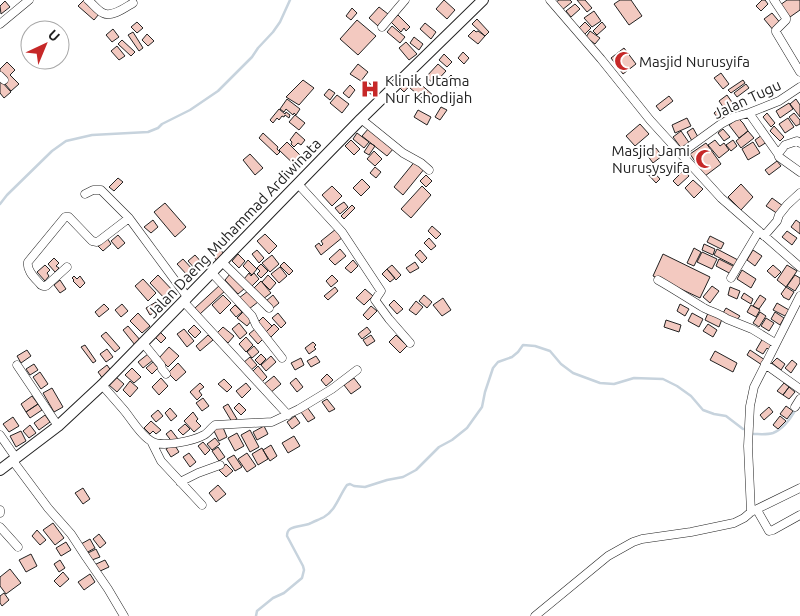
<svg xmlns="http://www.w3.org/2000/svg" width="800" height="616" viewBox="0 0 800 616" font-family="Ubuntu,sans-serif">
<style>
.lines{fill:none;stroke-linecap:round;stroke-linejoin:round}
.stream{stroke:#c7d3dd;stroke-width:2.5}
.building{fill:#f3c9c0;stroke:#222}
.minor-casing{stroke:#222;stroke-width:9}
.secondary-casing{stroke:#222;stroke-width:12}
.minor{stroke:#fff;stroke-width:8}
.secondary{stroke:#fff;stroke-width:10}
.labels{text-anchor:middle;dominant-baseline:central;stroke-width:4;stroke-linejoin:round;paint-order:stroke}
.poi-label{font-size:15px;fill:#222;stroke:#fff;text-anchor:start}
.street-label{font-size:15px;fill:#222;stroke:#fff}
</style>
<rect width="100%" height="100%" fill="#fff"/>
<g class="lines">
<path class="stream" d="M0,204l7,-9 45,-44 14,-10 26,-6 56,-3 10,-4 4,-4 28,-14 28,-19 34,-34 6,-9 15,-16 7,-10 10,-22
M752,434c7,0 15,1 21,-1 11,-4 18,-15 23,-24
M256,616l1,-5 16,-13 11,-5 18,-15 2,-8 -1,-4 -16,-30c0,-3 0,-5 3,-7 5,-3 13,-3 19,-5 2,-1 13,-6 15,-7 12,-7 15,-21 23,-32l3,-1 4,2 11,1 22,-7 16,-3 13,-7 23,-23 13,-7 15,-12 15,-21 3,-15 8,-24 5,-6 14,-5 6,-5 5,-7 12,1 15,5 11,13 12,9 27,10 14,1 20,-6 29,1 14,7 14,10 12,14 11,4 12,2 17,13"/>
</g>
<path class="building" d="M84,0l15,14 -5,6 -16,-14z
M444,0l11,10 -8,9 -11,-10z
M559,0h11l2,2 -10,8 -6,-8z
M577,0h8l7,8 -5,4z
M620,0h11l11,16 -13,9 -15,-21z
M762,0h3l3,4 -7,7 -5,-5z
M787,0h13v10l-10,7 -10,-12z
M5,1l5,6 -9,7 -1,-8z
M575,4l5,5 -9,8 -5,-6z
M379,7l9,7 -10,12 -9,-8z
M352,8l5,5 -6,7 -5,-4z
M594,11l7,10 -9,6 -8,-9z
M772,13l10,12 -8,6 -10,-12z
M398,15l12,12 -4,4 -2,-3 -3,4 -10,-10z
M477,19l12,13 -4,4 -13,-12z
M357,20l19,16 -18,19 -18,-16z
M137,22l6,6 -6,5 -6,-6z
M585,22l6,6 -7,7 -6,-6z
M602,22l4,5 -9,8 -4,-4z
M425,23l11,9 -5,7 -11,-10z
M392,26l13,11 -5,6 -13,-11z
M113,29l6,8 -7,5 -6,-7z
M474,30l2,2 2,-1 7,5 -7,8 -10,-8z
M590,31l10,7 -5,6 -9,-7z
M133,32l10,16 -4,3 -11,-16z
M147,34l7,7 -6,5 -6,-6z
M414,37l9,7 -4,6 -9,-7z
M122,40l13,12 -4,4 -13,-12z
M406,42l11,12 -8,6 -10,-12z
M117,46l8,10 -6,4 -8,-9z
M624,48l12,16 -13,10 -12,-16z
M463,52l6,6 -5,6 -6,-6z
M444,54l8,8 -5,5 -8,-7z
M7,62l8,8 -5,5 9,9 -8,7 -6,-7 2,-2 -7,-8v-5z
M358,64l10,8 -7,9 -11,-7z
M438,64l8,7 -12,13 -8,-7z
M721,73l8,11 -6,5 -9,-11z
M451,75l9,9 -4,4 -9,-9z
M409,77l5,4 -10,11 -5,-5z
M0,80l11,12 -7,6 -4,-5z
M303,80l11,8 -15,17 -13,-8z
M366,80l13,12 -5,5 -13,-12z
M416,80l19,17 -6,7 -19,-16z
M743,80l2,3 -14,10 -3,-3z
M746,84l3,4 -12,9 -3,-4z
M350,85l5,5 -6,8 -6,-5z
M329,89l6,4 -5,7 -6,-5z
M337,95l12,9 -7,9 -12,-10z
M727,95l7,10 -8,6 -7,-10z
M669,96l4,5 -13,10 -4,-5z
M287,99l13,10 -4,6 -2,-2 -1,2 -7,-6 -2,3 -4,-3z
M796,99l4,6v12l-10,-13z
M789,103l4,6 -13,9 -4,-7z
M441,107l6,3 -7,10 -5,-3z
M720,108l7,7 -7,6 -6,-8z
M279,109l6,5 1,-2 4,3 -1,3 -4,-3 -1,2 -2,-1 -3,4 -2,-2 -4,5 -3,-3z
M418,110l13,7 -4,8 -13,-8z
M767,113l8,10 -4,4 -8,-10z
M794,113l6,7v4l-4,2 -7,-9z
M295,115l10,8 -6,7 -10,-8z
M687,118l4,8 -16,7 -3,-8z
M738,118l5,5 5,8 -9,7 -10,-13z
M788,118l6,9 -9,6 -6,-9z
M640,124l9,10 -14,12 -9,-10z
M774,126l10,11 -4,4 -10,-10z
M369,128l25,20 -7,8 -25,-20z
M693,128l5,9 -6,4 -5,-9z
M723,129l7,8 -6,4 -6,-8z
M681,131l9,13 -8,5 -9,-12z
M748,131l6,7 -13,10 -5,-7z
M296,132l9,8 -4,5 -3,-2 -4,4 -3,-3 1,-2 -2,-2z
M263,133l15,14 -1,2 3,3 -3,3 -18,-17z
M357,133l12,9 -5,6 -11,-9z
M762,135l5,7 -8,5 -4,-7z
M351,140l9,9 -6,6 -9,-9z
M715,140l5,6 4,-3 5,7 -10,8 -11,-13z
M733,140l4,6 -6,5 -5,-6z
M287,142l19,19 -7,8 -20,-19z
M753,142l7,11 -12,7 -6,-11z
M370,143l5,3 -6,9 -5,-3z
M706,143l15,21 -16,12 -15,-22z
M656,148l6,8 -9,7 -6,-8z
M374,151l8,8 -7,7 -8,-7z
M250,154l13,14 -8,7 -12,-15z
M416,160l9,8 -22,27 -9,-8z
M777,161l4,5 -12,9 -4,-5z
M375,167l6,5 -5,6 -6,-5z
M650,168l10,11 -4,4 -10,-11z
M684,170l5,6 -11,10 -5,-5z
M426,175l6,6 -6,6 -6,-6z
M118,178l5,4 -9,9 -5,-4z
M362,179l8,8 -9,9 -8,-8z
M693,180l10,9 -9,9 -9,-10z
M741,184l12,13 -12,13 -13,-13z
M332,186l10,10 -10,10 -10,-11z
M422,186l9,9 -20,23 -10,-9z
M772,198l11,8 -5,8 -12,-8z
M344,202l4,5 -8,7 -5,-6z
M165,203l21,24 -11,10 -21,-25z
M352,205l3,3 -11,11 -3,-3z
M153,220l5,7 -7,6 -7,-6z
M796,220l4,3v11l-9,-7z
M432,226l9,8 -5,5 -8,-8z
M336,229l7,8 -22,18 -6,-9 4,-3 2,3 2,-2 -2,-3z
M787,231l10,7 -5,7 -10,-8z
M265,234l12,12 -8,8 -12,-13z
M118,235l7,8 -7,6 -7,-8z
M710,236l14,7 -3,6 -14,-7z
M107,238l4,6 -8,7 -5,-5z
M429,238l7,8 -5,4 -7,-7z
M704,244l11,5 -2,6 -11,-5z
M218,247l7,8 -8,6 -6,-8z
M694,248l7,4 -7,14 -7,-3z
M340,249l6,7 -11,9 -6,-6z
M717,249l21,11 -3,6 -21,-11z
M257,250l7,8 -5,5 -7,-9z
M420,250l7,8 -5,5 -7,-8z
M753,250l9,6 -7,10 -8,-6z
M702,252l15,7 -5,10 -15,-7z
M238,254l7,7 -6,7 -7,-7z
M663,254l47,23 -10,21 -47,-22z
M195,255l9,10 -7,6 -9,-10z
M272,255l7,9 -9,8 -8,-9z
M54,258l5,5 -3,3 3,2 -4,4 -7,-8z
M183,259l11,12 -6,5 -11,-12z
M719,259l16,8 -4,7 -15,-8z
M248,260l9,9 -5,6 -9,-9z
M353,260l5,6 -7,7 -6,-5z
M284,262l9,9 -4,4 -9,-9z
M415,262l4,6 -9,5 -4,-5z
M261,264l7,7 -7,7 -4,-4 3,-3 -3,-3z
M45,265l5,5 -3,3 2,3 -4,5 -8,-9z
M392,265l9,10 -5,5 -9,-11z
M773,265l8,7 -6,6 -8,-7z
M787,265l10,6 -11,16 -9,-7z
M280,267l7,9 -8,7 -8,-9z
M387,269l8,9 -5,4 -8,-8z
M742,270l14,9 -5,9 -14,-9z
M249,273l2,3 3,-3 5,6 -8,8 -7,-8z
M230,274l14,15 -6,5 -13,-14z
M158,275l18,19 -8,8 -18,-19z
M268,275l8,8 -6,7 -8,-8z
M332,275l6,6 -7,6 -5,-6z
M795,275l5,3v5l-5,8 -8,-5z
M74,276l3,3 3,-3 5,7 -5,5 -7,-7 1,-1 -2,-2z
M143,279l13,14 -8,8 -13,-15z
M60,280l6,9 -6,4 -6,-8z
M261,281l10,12 -8,6 -9,-11z
M221,284l5,6 -26,24 -5,-6z
M712,286l7,5 -9,12 -7,-6z
M335,287l3,4 -10,9 -4,-4z
M730,287l10,4 -3,8 -9,-4z
M786,287l8,5 -5,8 -6,-3v-1l-2,-2z
M365,289l8,7 -9,9 -8,-7z
M248,291l10,11 -9,7 -10,-11z
M744,293l9,6 -2,5 -10,-6z
M223,295l8,8 -11,11 -8,-9z
M273,295l6,8 -6,5 -7,-7z
M424,295l8,7 -5,6 -8,-7z
M760,295l6,4 -7,10 -6,-3z
M443,298l8,12 -9,6 -9,-11z
M394,300l9,9 -6,5 -8,-9z
M416,301l7,6 -7,8 -7,-5z
M156,302l4,7 -10,6 -4,-7z
M777,303l12,7 -4,6 -12,-6z
M104,304l5,5 -10,8 -4,-5z
M122,304l6,7 -7,6 -6,-7z
M680,304l9,5 -4,7 -8,-5z
M235,305l7,7 -6,5 -6,-7z
M751,305l9,5 -4,7 -9,-5z
M371,306l6,5 -9,9 -5,-5z
M726,308l14,8 -4,5 -13,-8z
M243,312l9,8 -5,6 -10,-8z
M760,312l6,4 -7,11 -6,-4z
M775,312l9,6 -4,7 -9,-6z
M138,313l12,13 -8,7 -12,-12z
M278,313l8,10 -5,5 -9,-10z
M692,313l11,6 -4,8 -11,-6z
M708,313l14,6 -3,8 -14,-7z
M263,317l9,9 -6,6 -9,-9z
M766,318l8,5 -5,8 -8,-5z
M666,320l15,5 -2,7 -15,-5z
M239,323l8,10 -7,6 -8,-10z
M274,324l5,5 -8,8 -5,-5z
M708,324l9,6 -4,7 -10,-6z
M194,325l7,7 -6,6 -7,-7z
M128,326l13,15 -6,4 -12,-15z
M223,327l11,9 -6,7 -11,-10z
M367,327l4,5 -9,7 -4,-5z
M184,329l10,12 -7,6 -10,-13z
M255,329l9,9 -6,6 -9,-10z
M106,332l14,16 -5,4 -14,-16z
M160,332l6,6 -5,5 -6,-6z
M208,335l5,5 -13,11 -4,-5z
M371,335l4,6 -8,5 -4,-6z
M396,335l11,11 -7,7 -11,-11z
M246,337l7,8 -7,7 -7,-8z
M763,338l10,5 -4,7 -2,-2 -4,6 -7,-4z
M313,342l3,3 -2,2 2,2 -7,5 -4,-6z
M85,345l11,16 -3,2 -12,-16z
M254,346l5,6 -7,6 -5,-6z
M169,347l10,9 -11,11 -9,-9z
M107,349l6,8 -7,5 -6,-8z
M27,350l4,6 -10,7 -4,-7z
M750,350l15,10 -3,5 -15,-10z
M715,351l22,12 -4,9 -23,-12z
M148,354l5,6 -10,8 -5,-6z
M261,354l5,5 -6,6 -5,-5z
M271,356l5,6 -10,9 -5,-6z
M316,356l4,6 -9,5 -4,-6z
M250,357l7,8 -7,6 -7,-8z
M301,358l3,7 -9,5 -4,-7z
M777,358l8,6 -4,6 -9,-7z
M792,360l5,4 -6,9 -6,-5z
M153,362l5,6 -6,6 -6,-6z
M178,363l8,9 -10,9 -8,-8z
M34,364l4,6 -8,5 -4,-6z
M107,365l5,7 -9,7 -5,-7z
M258,366l9,11 -6,6 -9,-11z
M132,368l9,9 -7,6 -9,-8z
M40,372l8,12 -7,5 -8,-12z
M327,374l6,6 -7,6 -5,-6z
M274,376l7,8 -11,9 -7,-8z
M116,377l8,7 -7,8 -8,-7z
M161,378l7,8 -9,9 -7,-8z
M296,378l7,9 -6,5 -7,-9z
M354,378l7,9 -10,7 -7,-9z
M224,379l8,8 -5,5 -9,-8z
M130,381l8,7 -8,9 -7,-7z
M200,383l4,4 -5,4 3,4 -5,5 -7,-8z
M246,383l5,6 -9,9 -6,-7z
M784,383l5,4 -6,8 -6,-4z
M789,387l6,5 -6,7 -6,-4z
M52,388l11,19 -9,5 -11,-19z
M32,396l6,8 -12,8 -5,-8z
M203,398l6,8 -7,5 -6,-8z
M327,399l8,10 -6,3 -7,-10z
M239,403l7,7 -5,5 -7,-7z
M38,404l4,6 -12,8 -4,-6z
M228,404l9,15 -5,3 -9,-15z
M786,406l7,5 -6,8 -7,-5z
M307,407l8,11 -7,4 -7,-10z
M769,407l4,5 -9,8 -4,-5z
M170,408l7,8 -6,5 -6,-8z
M158,410l5,6 -7,6 -5,-6z
M193,412l5,7 -2,2 5,5 -7,6 -10,-11z
M45,415l5,7 -11,8 -5,-7z
M295,416l5,7 -8,6 -5,-7z
M780,416l6,5 -8,8 -5,-4z
M13,417l6,9 -10,6 -6,-8z
M151,421l10,9 -5,4 -3,-3 -3,3 -6,-6z
M185,424l5,5 -7,6 -5,-5z
M30,425l6,8 -7,5 -6,-7z
M222,425l5,12 -8,4 -6,-12z
M264,426l4,8 -11,6 -4,-8z
M171,430l7,9 -5,4 -7,-9z
M250,430l9,17 -9,5 -9,-17z
M21,431l5,10 -10,6 -6,-11z
M237,433l7,13 -9,5 -7,-13z
M294,436l6,10 -12,7 -6,-10z
M215,438l5,6 -8,6 -5,-6z
M203,442l7,8 -5,5 -7,-9z
M174,444l5,8 -8,5 -5,-8z
M271,445l6,11 -7,5 -7,-11z
M218,447l7,10 -6,4 -7,-10z
M262,448l6,11 -10,6 -6,-11z
M189,453l7,9 -6,5 -7,-10z
M247,453l9,13 -9,6 -9,-13z
M234,455l8,12 -7,4 -8,-12z
M226,464l7,7 -7,6 -7,-7z
M218,485l8,9 -10,8 -7,-9z
M83,488l7,11 -7,5 -8,-11z
M53,523l11,15 -9,7 -12,-15z
M37,530l9,10 -6,5 -8,-9z
M99,534l7,9 -6,5 -7,-9z
M90,539l5,9 -9,5 -5,-9z
M66,542l5,8 -10,6 -5,-8z
M96,549l4,8 -8,3 -4,-7z
M31,554l6,12 -11,6 -7,-12z
M60,560l5,8 -6,4 -5,-8z
M105,560l4,7 -11,5 -4,-7z
M10,569l11,14 -15,11 -6,-8v-9z
M63,572l6,7 -9,8 -6,-6z
M90,574l5,8 -11,8 -6,-8z
M4,593l5,7 -7,6 -2,-3v-7z"/>
<g class="lines">
<g class="minor-casing">
<path id="minor" d="M88,0c5,4 10,11 15,13 9,5 23,-6 30,-10
M550,0l51,59 49,61 71,78 79,69
M774,0l12,18v2l-10,10v2l24,40
M0,24l29,-24
M382,27l23,-27
M0,76l4,4
M749,113l29,41 1,3 21,15
M361,119l42,34 18,10 8,7
M681,153l40,-29 13,-7 15,-4 30,-12 21,-14
M778,154l7,-9 12,-4 3,2
M298,184l44,48 39,59 -6,9 14,19 21,24
M85,194l8,-4h8l28,28 59,80
M764,236l13,-15 2,-6 8,-10 13,-12
M222,262l47,46
M67,267l-21,19h-3l-2,-1c-5,-6 -15,-14 -13,-23l37,-45h4l23,24 5,1 2,-1 30,-23
M212,273l40,43 4,9 26,33
M731,278l28,-47
M658,280c16,9 31,19 46,28 8,4 16,6 23,11l25,10 23,14
M184,302l104,113
M143,343l18,22 1,4 4,5
M765,364l35,25
M17,365l41,61
M102,385c7,8 14,16 21,24 8,9 17,26 28,32 10,7 42,0 53,-6 4,-2 7,-7 11,-10l57,-3 27,-13 33,-20 25,-19
M795,407l5,-8
M0,435l16,23
M152,443l9,18 41,44
M13,461l35,47 23,26 15,23 22,32 16,27
M180,482l18,-9 22,-8
M0,510v3
M757,510l12,21 4,-1 27,-15
M751,512l-3,-66 2,-40 4,-19 46,-91
M0,527l18,20
M535,616l73,-60 25,-14 9,-3 49,-7 43,-9 10,-5 7,-6 49,-24"/>
</g>
<g class="secondary-casing">
<path id="secondary" d="M0,470l58,-44 44,-41 259,-266 122,-119"/>
</g>
<use href="#minor" class="minor"/>
<use href="#secondary" class="secondary"/>
</g>
<defs>
<g id="mosque-bare" transform="scale(1.5)"><path d="M3.5-4.9A6 6 0 1 0 3.5 4.9A5 5 0 1 1 3.5-4.9Z" fill="#c62828" stroke="#fff" stroke-width="2.5" paint-order="stroke"/></g>
<g id="hospital-bare" transform="scale(1.5)"><path d="M-5-5h3v3.5h4V-5h3V5h-3V1.5h-4V5h-3Z" fill="#c62828" stroke="#fff" stroke-width="2.5" paint-order="stroke"/></g>
</defs>
<g fill-rule="evenodd">
<use href="#mosque-bare" x="624" y="61"/>
<use href="#hospital-bare" x="370" y="89"/>
<use href="#mosque-bare" x="705" y="159"/>
</g>
<g class="labels">
<g class="poi-label">
<text x="639" y="61">Masjid Nurusyifa</text>
<text x="385" y="80">Klinik Utama<tspan x="385" dy="17">Nur Khodijah</tspan></text>
<text x="690" y="150" text-anchor="end">Masjid Jami<tspan x="690" dy="17">Nurusysyifa</tspan></text>
</g>
<g class="street-label">
<text transform="translate(747 99) rotate(-25)">Jalan Tugu</text>
<text transform="translate(234 228) rotate(-46)">Jalan Daeng Muhammad Ardiwinata</text>
</g>
</g>
<g transform="translate(45 45) rotate(44)"><circle r="24" fill="#ffffff" stroke="#a7a7a7"/>
<path d="M0-4L9 19L0 12L-9 19Z" fill="#c62828"/>
<text y="-8" font-size="14" font-weight="bold" text-anchor="middle" fill="#222222">U</text>
</g>
</svg>
